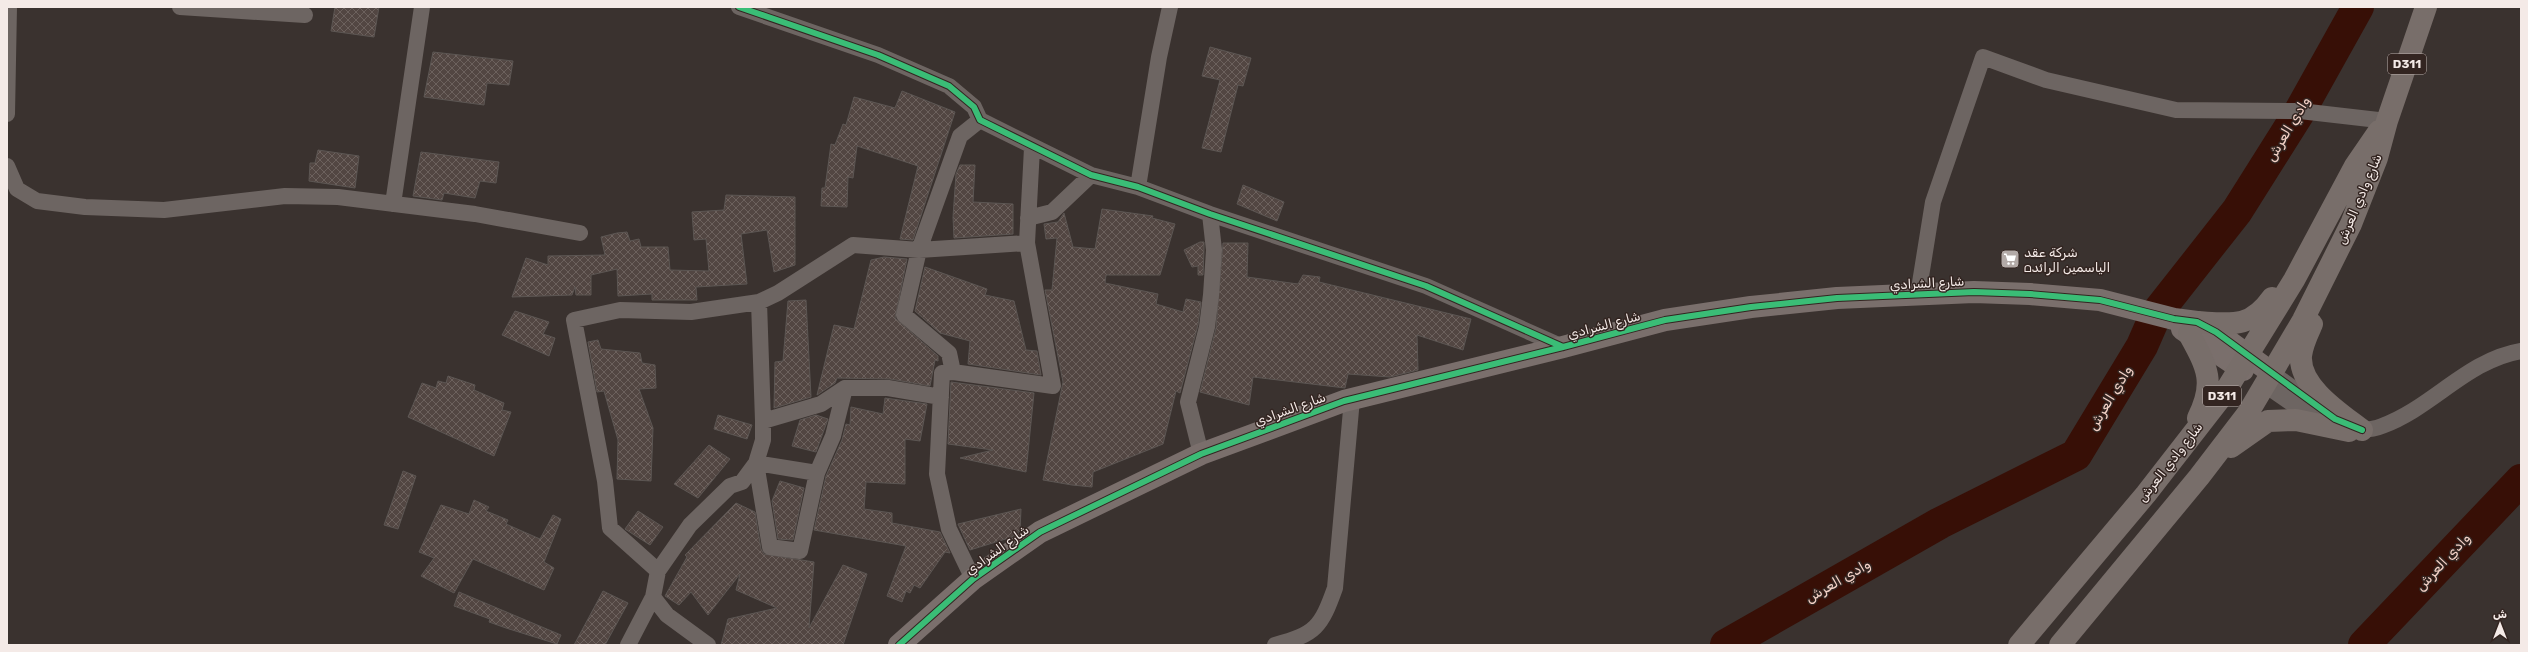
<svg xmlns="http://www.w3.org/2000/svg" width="2528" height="652" viewBox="0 0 2528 652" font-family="Rubik,Cairo,sans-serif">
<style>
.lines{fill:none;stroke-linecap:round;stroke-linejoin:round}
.river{stroke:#370f06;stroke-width:32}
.building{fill:url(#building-cross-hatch);stroke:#5c5653}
.street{stroke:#6d6562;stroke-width:16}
.secondary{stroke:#7a6f6c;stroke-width:22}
.primary{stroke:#786e6a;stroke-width:22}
.cycleway-casing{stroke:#332521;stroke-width:8}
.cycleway{stroke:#3abd76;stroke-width:6}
.labels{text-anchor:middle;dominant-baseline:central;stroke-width:3;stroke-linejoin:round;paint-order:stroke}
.shield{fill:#332521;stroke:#baafac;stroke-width:1}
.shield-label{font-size:12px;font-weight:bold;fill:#f4eae7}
.street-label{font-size:13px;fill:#f4eae7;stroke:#332521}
.poi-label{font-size:13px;fill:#f4eae7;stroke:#332521;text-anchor:start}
.water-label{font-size:14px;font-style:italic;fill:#f5d3c8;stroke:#332521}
</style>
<defs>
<pattern id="building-cross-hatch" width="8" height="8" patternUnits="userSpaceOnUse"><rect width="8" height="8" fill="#524642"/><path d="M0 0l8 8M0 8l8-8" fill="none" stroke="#6c615d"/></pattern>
</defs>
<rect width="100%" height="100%" fill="#3a322f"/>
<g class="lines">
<path class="river" d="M1726,645l214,-122 136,-68 66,-109 14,-32 81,-103 63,-100 58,-104
M2364,645l157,-165"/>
</g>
<path class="building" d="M335,7h44l-5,30 -43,-6z
M1210,47l41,11 -8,28 -5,-1 -17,67 -19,-4 18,-68 -18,-4z
M433,52l80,9 -4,24 -22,-2 -3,22 -60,-8z
M902,91l53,21 -42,128 -13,-1 18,-73 -61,-20 -4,32 -5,-1 -1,30 -26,-1 1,-18h3l6,-44 4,1 8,-21 3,1 8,-28 41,11z
M318,150l41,6 -4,32 -46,-7 1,-18h5z
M421,152l78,10 -3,21 -16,-2 -5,17 -31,-5 -2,7 -29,-4z
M960,165h15l-2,37 40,2v30l-59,4 -1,-21 3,-43z
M1243,185l41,17 -7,19 -40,-17z
M726,195l69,2v68l-21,7 -7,-42 -26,4 6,50 -51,3 1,13h-45v-6l-34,2 -1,-27 -26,6v20h-15l-1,-8 -3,8 -60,2 14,-39 22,7v-9l57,-1 -4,-18 16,-4 10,-1 3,9 9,-2 2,8h27l2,23 39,1 -3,-32 -12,1 -2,-28 32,-2z
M1102,209l51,7 -1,2 23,6 -15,51h-54l-1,8 53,11 -2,10 27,8 3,-13 15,3 -3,23 -18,68 -4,-2 -13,53 -70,28 -1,15 -20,-2 -29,-5 20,-98 -18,-92h7l5,-52 -11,1 -2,-15 14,-2 6,-9 9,34 22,2z
M1200,242h4v8l-1,25h-5v-9l-6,1 -8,-17z
M1223,243h25l-1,34 51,7 5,-9 17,2 -1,5 152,37 -8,31 -46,-15 1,35 -28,7 -42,-3 -3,14 -92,-11 -4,28 -49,-13 16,-64z
M884,257l23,2 -12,59 43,38v5l-3,-1 -5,26 -40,-7 -53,-1 -2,5 -18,12 17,-70 20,4 17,-69z
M925,267l62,22 -2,6 29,6 12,49 11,1 4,24 -73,-11 2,-23 -30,-8 -25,-22z
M806,300l5,97 -37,11 1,-46 8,-1 5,-60z
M515,311l34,11 -6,12 12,4 -6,18 -47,-21z
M598,340l3,9 39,4 2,10 13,2 1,23 -17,1 14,39 -2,53 -34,-2 1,-39 -14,-49 -7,1 -9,-50z
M448,376l27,9 -1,5 30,13 -2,7 9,2 -17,44 -86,-39 14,-34 14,5 2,-7 8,2z
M951,382l83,11 -8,79 -66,-14 33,-8 -45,-6z
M885,398l42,6 -7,37 -15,-2v45l-39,-2 -2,27 28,4v10l48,9 10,21 -5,-1 -25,36 -6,-3 -4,8 -4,-2 -4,11 -15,-6 19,-50 -92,-16 12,-54 16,-36 4,-16 4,1 1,-18 32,7z
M718,415l34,10 -5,14 -33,-10z
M816,415l12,4 -12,33 -24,-6 8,-26z
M709,445l21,14 -32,39 -24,-14z
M403,471l13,5 -18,53 -14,-4z
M780,481l24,7 -11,52 -15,-1 -6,-38z
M474,500l15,7 -3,4 22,9 -2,4 34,15 13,-24 8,4 -17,43 10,6 -10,22 -71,-31 -19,34 -33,-17 13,-18 -15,-6 22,-47 28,9z
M736,503l19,9 6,37 3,5 50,8 -5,66 34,-63 24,9 -24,71h-122l7,-26 49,-11 -41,-18 4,-16 -32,41 -17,-23 -12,13 -14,-9 22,-39 -2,-2z
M1021,509l-1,22 -8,6 -42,13 -12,-26z
M638,511l25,16 -13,18 -25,-16z
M603,591l25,12 -23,42h-31z
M459,592l102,43 -4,9 -51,-16 -17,-6 1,-3 -36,-13z"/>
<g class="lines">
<path class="street" d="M180,7l125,8
M739,7l139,48 71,31 25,21 6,13 111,55 47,12 72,27 216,72 137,61
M7,114l2,-107
M7,166l10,23 20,12 48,6 79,3 121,-14 53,1 137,17 105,19
M1138,187l21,-130 11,-50
M393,204l29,-197
M1028,218l24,-6 39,-37
M1918,295l15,-93 50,-145 63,23 130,30 124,1 87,10
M759,302l19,-9 75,-48 66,5 108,-7
M953,372l-4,-19 -45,-38 15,-65 41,-114 20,-16
M2272,373l56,41
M2265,385l51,35
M763,421l58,-17 24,-16h43l53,9
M2351,431c10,-1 22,-1 31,-5 50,-18 85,-66 139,-75
M1201,454l-13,-52 19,-75 4,-32 3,-45 -4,-36
M817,473l-61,-10 14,84 30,4 17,-78 16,-37 12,-48
M973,579l-24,-50 -12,-55 5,-101 11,-1 100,14 -26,-143 5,-95
M653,597l5,-26 32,-46 40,-39 12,-4 14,-19 7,-23v-19l-4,-119 -68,10 -71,-2 -46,10 31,161 5,47 48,43
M628,645l25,-48 14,18 41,30
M1275,645c41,-11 46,-18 60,-57l17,-189"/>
<path class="secondary" d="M2182,329l61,41
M899,645l74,-66 67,-47 161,-78 143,-53 219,-54 102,-27 86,-13 86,-9 137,-6 56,2 70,6 74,19 23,3 19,10 56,41"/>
<path class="primary" d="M2197,322c34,2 53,7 75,-24
M2312,324c-5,11 -10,21 -11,32 -2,31 39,57 61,74
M2189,334c18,33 27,48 9,84
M2231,447l37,-26 28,-1 53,11
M2019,645l127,-151 77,-99 71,-115 61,-114 24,-35
M2060,645l139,-168 49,-64 55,-93 48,-96 26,-66 10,-37 39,-114"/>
<g class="cycleway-casing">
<path id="cycleway" d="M739,7l139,48 71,31 25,21 6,13 111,55 47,12 72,27 216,72 137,61
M899,645l74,-66 67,-47 161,-78 143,-53 219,-54 102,-27 86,-13 86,-9 137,-6 56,2 70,6 74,19 23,3 19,10 119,87 27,11"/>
</g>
<use href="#cycleway" class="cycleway"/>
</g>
<defs>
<g id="supermarket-square" transform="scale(1)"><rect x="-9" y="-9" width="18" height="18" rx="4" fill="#b3aaa7" stroke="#332521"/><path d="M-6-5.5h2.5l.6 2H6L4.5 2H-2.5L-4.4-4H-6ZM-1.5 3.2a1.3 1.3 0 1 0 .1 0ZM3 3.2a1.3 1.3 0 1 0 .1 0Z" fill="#fff"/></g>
</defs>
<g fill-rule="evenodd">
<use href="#supermarket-square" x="2010" y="259"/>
</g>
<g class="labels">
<g class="shield">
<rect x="2388" y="54" width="38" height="20" rx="3"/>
<rect x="2203" y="386" width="38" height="20" rx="3"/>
</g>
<g class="shield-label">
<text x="2407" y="64">D311</text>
<text x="2222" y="396">D311</text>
</g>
<g class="street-label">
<text transform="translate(2359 199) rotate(-67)">شارع وادي العرش</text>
<text transform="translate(1927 283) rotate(-3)">شارع الشرادي</text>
<text transform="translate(1604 325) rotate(-15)">شارع الشرادي</text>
<text transform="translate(1290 409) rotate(-20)">شارع الشرادي</text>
<text transform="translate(2170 462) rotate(-52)">شارع وادي العرش</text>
<text transform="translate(997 550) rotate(-36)">شارع الشرادي</text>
</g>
<g class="poi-label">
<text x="2024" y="252">شرکة عقد<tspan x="2024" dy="15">الیاسمین الرائدہ</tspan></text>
</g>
<g class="water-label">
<text transform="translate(2288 129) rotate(-59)">وادي العرش</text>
<text transform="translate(2110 398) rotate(-59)">وادي العرش</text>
<text transform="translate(2443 562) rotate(-47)">وادي العرش</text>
<text transform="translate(1838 581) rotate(-30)">وادي العرش</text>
</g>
</g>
<rect width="2528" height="652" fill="none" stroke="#f4eae7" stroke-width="16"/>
<g transform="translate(2500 624)" stroke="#332521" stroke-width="3" paint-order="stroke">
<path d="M0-3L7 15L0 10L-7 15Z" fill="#f4eae7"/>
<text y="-6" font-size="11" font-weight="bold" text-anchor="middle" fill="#f4eae7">ش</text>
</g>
</svg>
